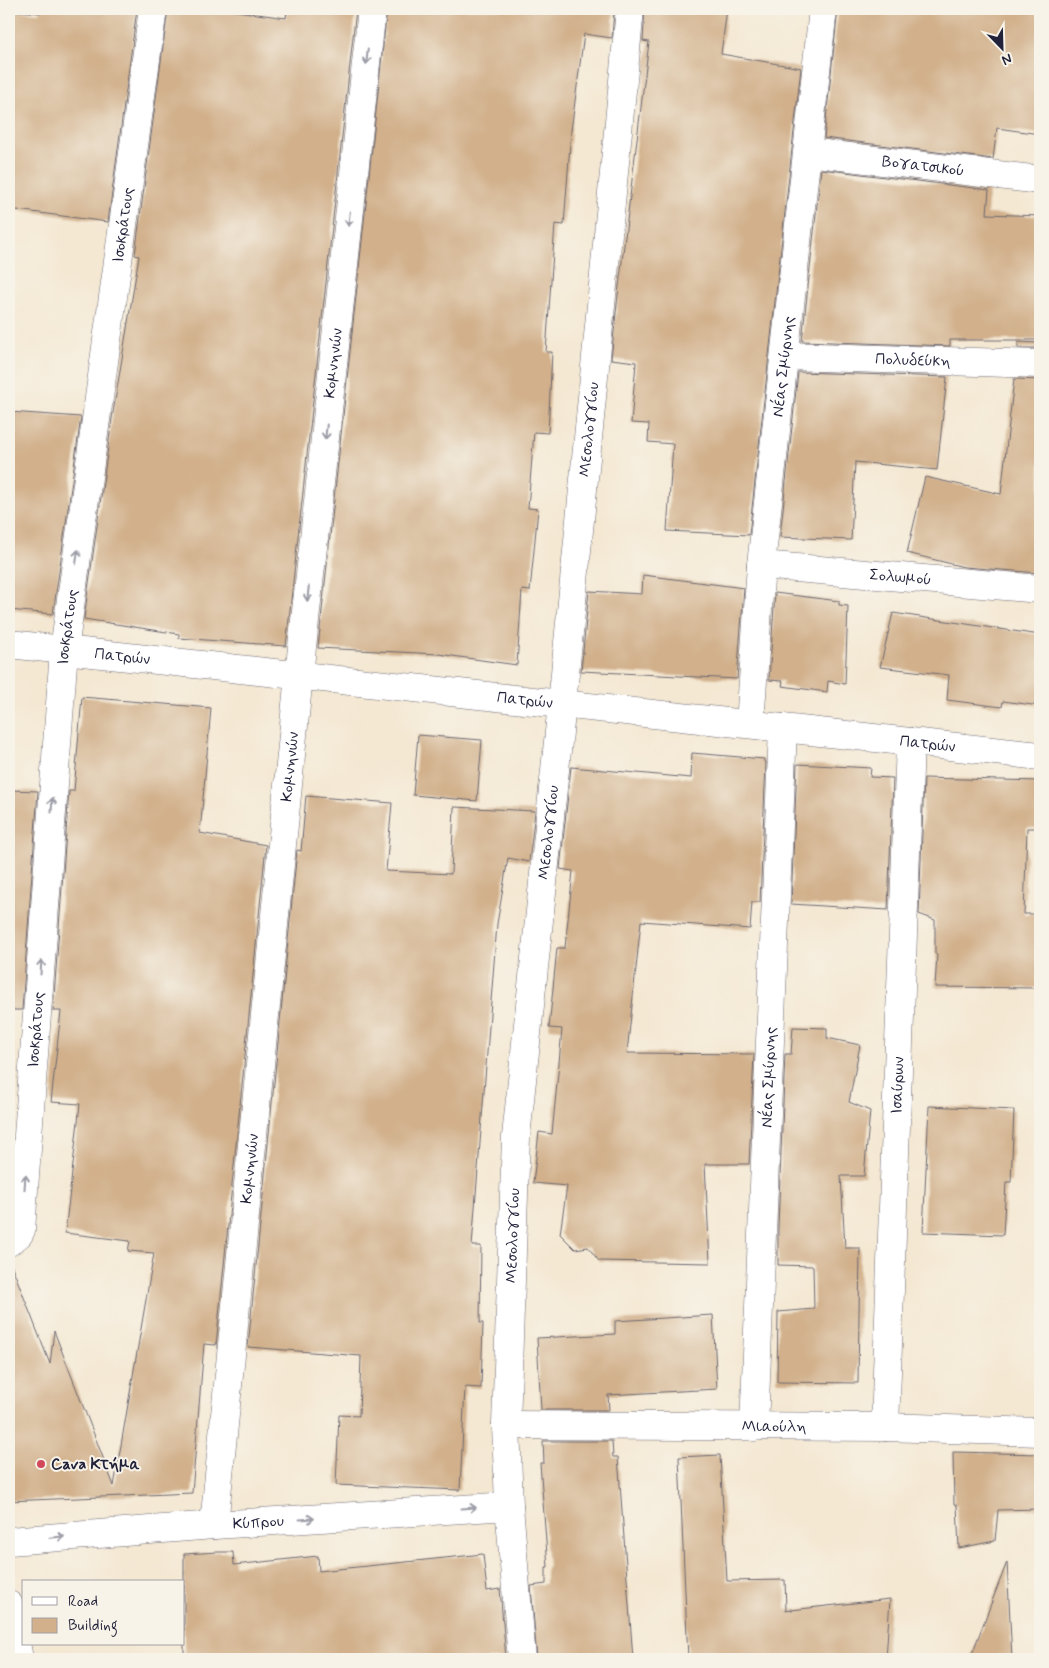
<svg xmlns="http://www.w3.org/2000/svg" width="1049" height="1668" viewBox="0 0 1049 1668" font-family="Mynerve,sans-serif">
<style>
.building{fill:#d1b08b}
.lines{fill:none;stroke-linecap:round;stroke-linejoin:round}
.street-casing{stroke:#6c6770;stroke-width:29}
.secondary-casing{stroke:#6c6770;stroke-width:29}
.street{stroke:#fff;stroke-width:28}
.secondary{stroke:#fff;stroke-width:28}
.oneway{stroke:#9c9ca7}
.poi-dot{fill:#d1495b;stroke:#f7f3e8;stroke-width:2}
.labels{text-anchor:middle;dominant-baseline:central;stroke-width:4;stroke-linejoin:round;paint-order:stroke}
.street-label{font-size:16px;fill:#22223b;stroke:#f7f3e8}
.poi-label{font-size:16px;font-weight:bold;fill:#22223b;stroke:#f7f3e8;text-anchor:start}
</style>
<rect width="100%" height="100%" fill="#f7f3e8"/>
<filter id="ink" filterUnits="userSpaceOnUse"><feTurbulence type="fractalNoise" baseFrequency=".02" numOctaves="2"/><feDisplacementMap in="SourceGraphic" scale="10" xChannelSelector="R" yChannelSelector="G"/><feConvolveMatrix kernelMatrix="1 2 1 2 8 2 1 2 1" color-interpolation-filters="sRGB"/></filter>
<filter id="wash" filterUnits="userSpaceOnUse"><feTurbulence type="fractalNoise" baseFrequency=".0096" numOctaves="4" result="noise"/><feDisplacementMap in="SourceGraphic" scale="20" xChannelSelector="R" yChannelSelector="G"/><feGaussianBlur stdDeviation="1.12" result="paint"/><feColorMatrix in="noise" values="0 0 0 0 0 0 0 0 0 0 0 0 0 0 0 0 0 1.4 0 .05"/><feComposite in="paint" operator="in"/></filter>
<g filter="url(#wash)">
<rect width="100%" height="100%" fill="#f4e8d3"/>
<g id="blocks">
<path class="building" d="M41,9h96l-29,213 -99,-13v-199l31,3z
M168,9h54l64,9 1,-9h69l-70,637 -107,-8v-4l-95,-15 28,-200 27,-163 -4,-1z
M387,9h227l-2,29 -28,-4 -13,97 -7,94 -9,-1 -9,128h6l-4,81 -14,-1 -6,76 10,1 -8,82 -8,-1 -5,75 -79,-11 -120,-6z
M645,9h82l-6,45 80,14 -52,467 -82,-4 6,-87 -25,-2 1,-18 -18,-1 5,-61 -25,-3 8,-73 30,-244 -6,-1z
M838,9h202v125l-43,-6 -4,31 -169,-21z
M821,169l168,21 -2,24 53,2v124h-90v6l-148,-5z
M1018,342l22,1v5h-22z
M798,372l149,5 -10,93 -82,-8 -4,78 -71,-3z
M1014,379l26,1v193l-76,-6 -57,-14 18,-76 76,17z
M9,412l72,5 -28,197 -44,-4z
M643,575l101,13 -7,91 -156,-8 8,-80 53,3z
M775,593l64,8v4l9,1 -3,78 -17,-3 -1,11 -45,-6 1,-5 -14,-1z
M893,613l147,22v71l-37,-5 -1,6 -55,-7 2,-25 -69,-8z
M82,697l129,11 -11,125 66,12 -50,500 -12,-1 -12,149 -183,8v-237h2l39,100 4,-33 60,155 40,-233 -26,-2 2,-10 -65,-8 15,-129 -29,-2 10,-91h-8l16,-220h5z
M418,735l64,5 -5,61 -64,-6z
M692,753l72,6v3h2l-6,140h-8l-2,27 -109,-8 -14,132 127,1 -5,110h-44l5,99 -111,-2 -11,-14 -13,2 -15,-15 7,-48 -34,-3 6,-51 13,2 7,-71 3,-34 -13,-1 8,-80h8l8,-77 -13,-2 11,-102 120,11z
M797,764l74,4 -1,9 23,1 -5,132 -97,-6z
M924,778l116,3v47h-13l-3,86h16v74l-105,-1 2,-33h-2v-34l-16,-6z
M9,790l29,1 -16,219h-13z
M306,796l86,7 -6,68 65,3 3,-67 81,4 -6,51 -21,-4 -11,66 -25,322h9l-1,77h3l-2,65 -16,-1 -5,103 -124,-5 3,-70 20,1 2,-60 -113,-9 49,-497 4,1z
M793,1027l34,1v10l33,7 -11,57 21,9 -6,65h-23l4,72h15l-2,135 -81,-1 1,-70 36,-3 -1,-43 -35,-1v-38l7,-173h6z
M929,1106l85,4 -3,72h-5l-3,53 -80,-3z
M713,1315l4,74 -109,6 1,15h-68l-4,-72 78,-4v-13z
M543,1441h69l1,16h5l15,202h-96l-6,-73 15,-2v-17h2l-8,-104h4z
M953,1452l87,2v55l-42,1 -3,31 -36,7 -2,-43 -3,-1z
M720,1455l7,126 58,-1 1,30 5,-1v1l99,-11 -4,60h-198l-9,-202z
M218,1552h15l1,13 84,-9 1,15 164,-17 4,37 13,-2 6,70h-322v-105z
M1007,1562l5,97h-42z"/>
</g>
</g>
<g filter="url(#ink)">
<use href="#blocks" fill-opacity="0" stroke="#6c6770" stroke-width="1"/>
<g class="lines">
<g class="street-casing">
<g id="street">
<path id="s1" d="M808,152l232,28"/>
<path id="s2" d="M785,356l255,8"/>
<path id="s3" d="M761,565l279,24"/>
<path id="s4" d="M9,644l1031,112"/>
<path id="s5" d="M750,724l11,-159 62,-556"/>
<path id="s6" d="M9,1242l10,-8 2,-4 43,-580 89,-641"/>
<path id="s7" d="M506,1425l379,2 155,5"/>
<path id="s8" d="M754,1427l29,-699"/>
<path id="s9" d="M885,1427l25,-685"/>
<path id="s10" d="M214,1525l85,-850 73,-666"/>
<path id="s11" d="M9,1541l205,-16 295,-19"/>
<path id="s12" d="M522,1659l-13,-153 -3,-81 10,-288 46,-433 68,-695"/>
</g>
</g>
<g class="secondary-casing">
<path id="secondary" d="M9,1605l10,54"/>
</g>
<use href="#street" class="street"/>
<use href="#secondary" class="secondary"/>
</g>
<defs><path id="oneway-shaft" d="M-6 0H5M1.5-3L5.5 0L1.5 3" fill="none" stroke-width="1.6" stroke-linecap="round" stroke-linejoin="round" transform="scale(1.25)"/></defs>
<g class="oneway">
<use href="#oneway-shaft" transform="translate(367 57) rotate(96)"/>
<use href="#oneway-shaft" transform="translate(349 219) rotate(96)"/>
<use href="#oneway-shaft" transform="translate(326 432) rotate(96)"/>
<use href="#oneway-shaft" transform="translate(77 557) rotate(-82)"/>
<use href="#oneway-shaft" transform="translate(308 594) rotate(96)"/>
<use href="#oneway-shaft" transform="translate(52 805) rotate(-86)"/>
<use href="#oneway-shaft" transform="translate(41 967) rotate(-86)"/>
<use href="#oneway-shaft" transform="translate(25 1182) rotate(-86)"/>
<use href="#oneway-shaft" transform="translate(469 1508) rotate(-4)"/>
<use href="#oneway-shaft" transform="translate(307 1519) rotate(-4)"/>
<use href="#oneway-shaft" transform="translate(57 1537) rotate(-5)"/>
</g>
</g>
<circle class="poi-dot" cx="41" cy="1464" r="5"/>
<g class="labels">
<g class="street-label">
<text stroke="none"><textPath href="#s1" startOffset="116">Βογατσικού</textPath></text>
<text stroke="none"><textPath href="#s6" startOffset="1028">Ισοκράτους</textPath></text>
<text stroke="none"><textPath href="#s2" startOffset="128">Πολυδεύκη</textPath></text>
<text stroke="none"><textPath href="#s10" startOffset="1168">Κομνηνών</textPath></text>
<text stroke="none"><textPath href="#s5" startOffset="359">Νέας Σμύρνης</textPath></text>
<text stroke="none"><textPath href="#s12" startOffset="1234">Μεσολογγίου</textPath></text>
<text stroke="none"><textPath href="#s3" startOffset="140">Σολωμού</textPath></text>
<text stroke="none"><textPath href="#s6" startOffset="622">Ισοκράτους</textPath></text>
<text stroke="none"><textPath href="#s4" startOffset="114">Πατρών</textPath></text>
<text stroke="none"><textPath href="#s4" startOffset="519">Πατρών</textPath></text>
<text stroke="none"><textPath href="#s4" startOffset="924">Πατρών</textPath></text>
<text stroke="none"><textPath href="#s10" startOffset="762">Κομνηνών</textPath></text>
<text stroke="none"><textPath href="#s12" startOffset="829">Μεσολογγίου</textPath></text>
<text stroke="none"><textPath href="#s6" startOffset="218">Ισοκράτους</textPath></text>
<text stroke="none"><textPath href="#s8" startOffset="350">Νέας Σμύρνης</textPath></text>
<text stroke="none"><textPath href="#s9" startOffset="342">Ισαύρων</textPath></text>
<text stroke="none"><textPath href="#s10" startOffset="358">Κομνηνών</textPath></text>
<text stroke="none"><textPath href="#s12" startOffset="424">Μεσολογγίου</textPath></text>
<text stroke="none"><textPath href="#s7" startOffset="268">Μιαούλη</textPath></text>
<text stroke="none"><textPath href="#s11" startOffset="250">Κύπρου</textPath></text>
</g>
<g class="poi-label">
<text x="51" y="1464">Cava Κτήμα</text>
</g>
</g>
<rect width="1049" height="1668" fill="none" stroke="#f7f3e8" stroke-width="30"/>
<rect x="22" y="1580" width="162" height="65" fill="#f7f3e8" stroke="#a29fa3"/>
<rect x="32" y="1597" width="25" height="8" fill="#ffffff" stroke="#a29fa3"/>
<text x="68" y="1606" font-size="15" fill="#22223b">Road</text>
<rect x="32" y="1618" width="25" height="15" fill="#d1b08b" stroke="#a29fa3"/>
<text x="68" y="1630" font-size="15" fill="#22223b">Building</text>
<g transform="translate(1002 48) rotate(157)" stroke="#f7f3e8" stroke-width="4" paint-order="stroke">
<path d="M0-4L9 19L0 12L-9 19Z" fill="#22223b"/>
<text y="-8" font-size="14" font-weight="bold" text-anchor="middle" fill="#22223b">N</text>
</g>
</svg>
